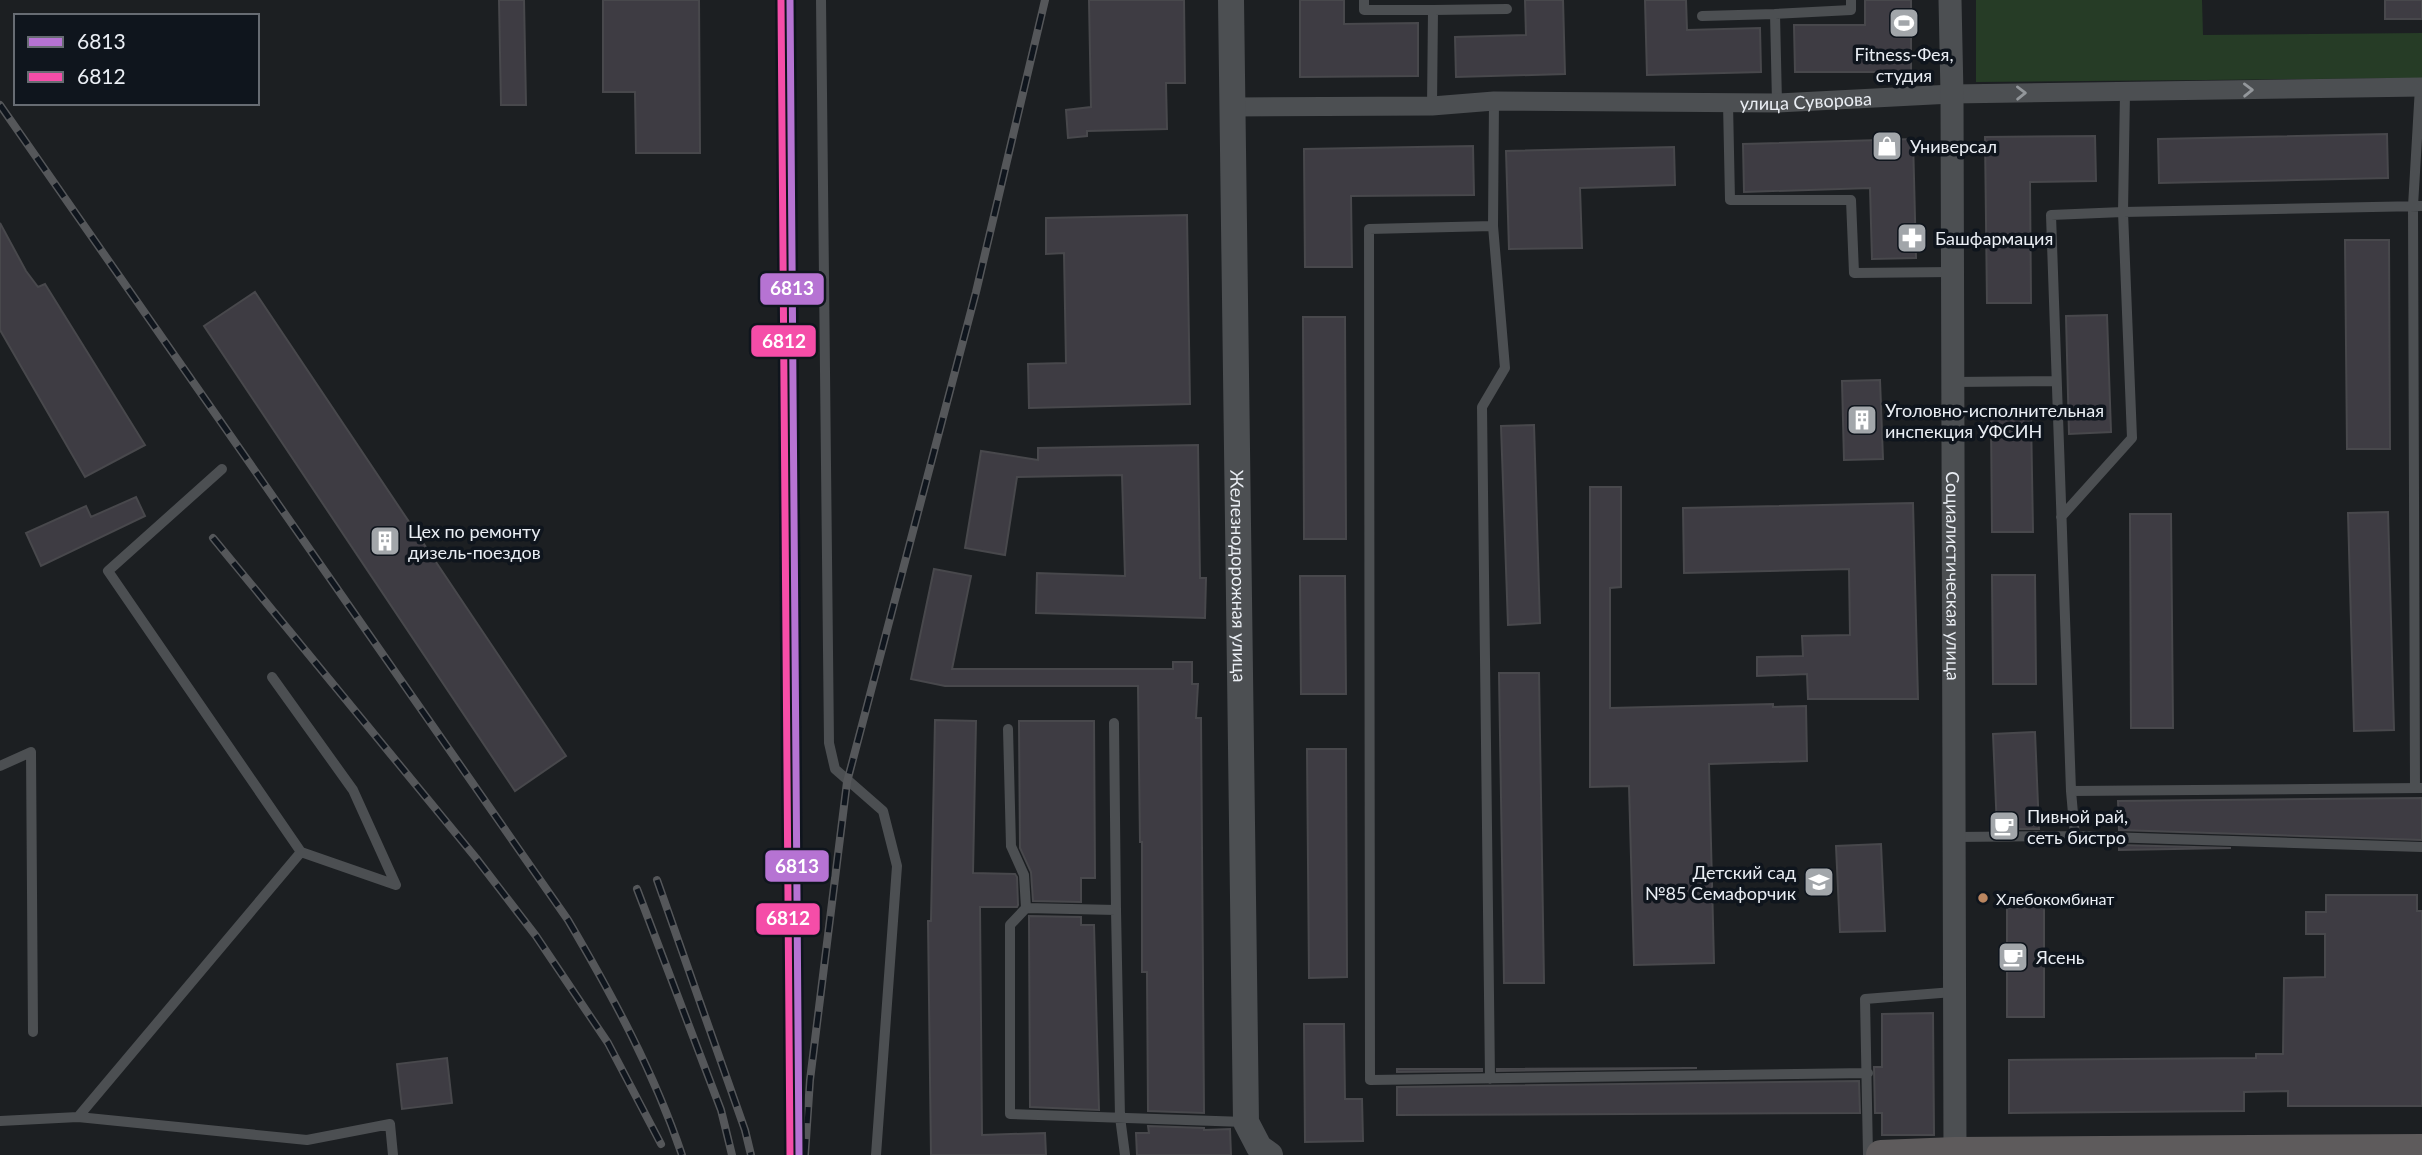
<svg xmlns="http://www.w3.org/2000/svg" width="2422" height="1155" viewBox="0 0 2422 1155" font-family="Lato,sans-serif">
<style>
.green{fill:#263c26}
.building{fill:#3e3c43;stroke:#48484c;stroke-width:2}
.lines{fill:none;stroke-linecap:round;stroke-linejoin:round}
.service{stroke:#4c4f52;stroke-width:10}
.minor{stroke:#4c4f52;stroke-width:19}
.tertiary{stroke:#4c4f52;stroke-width:23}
.secondary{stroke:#4c4f52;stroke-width:26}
.primary{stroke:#5e5b5c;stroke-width:30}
.rail-casing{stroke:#55575a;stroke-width:8}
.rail{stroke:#0f151d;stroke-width:5;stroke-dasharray:16;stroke-linecap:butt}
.rail-1-casing{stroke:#0f151d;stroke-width:12}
.rail-2-casing{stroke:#0f151d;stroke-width:12}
.rail-1{stroke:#b673d3;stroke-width:7}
.rail-2{stroke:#f54da8;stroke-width:7}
.oneway{stroke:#93979b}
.bus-dot{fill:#bb8660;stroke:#0f151d;stroke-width:2.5}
.labels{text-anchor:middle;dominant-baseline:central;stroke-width:7;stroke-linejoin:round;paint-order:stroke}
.bus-label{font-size:16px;fill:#eaeef4;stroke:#0f151d;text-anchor:start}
.poi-label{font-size:18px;fill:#eaeef4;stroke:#0f151d;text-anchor:start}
.street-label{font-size:18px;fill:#eaeef4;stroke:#0f151d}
.line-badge{stroke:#0f151d;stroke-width:2.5}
.badge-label{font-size:19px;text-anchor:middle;font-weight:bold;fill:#fff}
</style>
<rect width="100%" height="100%" fill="#1c1f22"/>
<path class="green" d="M1976,0h226l1,35 219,-2v45l-446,4z"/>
<path class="building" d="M499,0h25l2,105h-25z
M603,0h96l1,153h-64l-1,-61h-32z
M1089,0h95l1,83h-19l1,46 -80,2v5l-19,2 -2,-28 25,-3z
M1300,0h44v24l74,-1v53l-118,1z
M1525,0h38l2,74 -109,3 -1,-40 71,-2z
M1645,0h41l1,30 73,-2 1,44 -114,3z
M1865,0h46v72h-116l-1,-47h71z
M2385,0h37v19h-37z
M2387,134l1,44 -229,5 -1,-44z
M2095,136l1,45 -66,1 1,121h-44l-2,-166z
M1913,139l3,119 -44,1 -2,-71 -126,4 -1,-48z
M1473,146l1,49 -123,1 1,71h-47l-1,-118z
M1674,147l1,38 -95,3 2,60 -73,1 -3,-98z
M1187,215l3,189 -161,4 -1,-44 38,-1 -2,-110 -18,1v-36z
M0,223l26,48 12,16 7,-3 100,161 -60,32 -85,-147z
M2345,240h44l1,209h-43z
M255,292l311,464 -51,35 -311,-465z
M2107,315l4,117 -42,2 -3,-118z
M1303,317h42l1,222h-42z
M1880,380l3,79 -39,1 -2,-79z
M2031,416l2,116h-41l-1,-115z
M1534,425l6,198 -32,2 -7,-199z
M1198,445l2,133h6l-1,40 -169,-5 1,-40 88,3 -3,-101 -105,2 -12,78 -40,-7 16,-97 57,9v-12z
M1590,487h31v100l-11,1v120l163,-4v3l33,-1 1,55 -98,3 5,199 -80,2 -5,-179 -39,1z
M136,497l9,19 -104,50 -15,-33 60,-27 5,11z
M1913,503l5,196h-110l-1,-25 -50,2v-19l46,-1 -1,-20 48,-1 -1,-66 -165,4 -1,-65z
M2388,512l6,218 -40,1 -6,-218z
M2130,514h41l2,214h-42z
M934,569l37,7 -19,93h221v-7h19v22h6l-2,34h5l3,395 -56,-2 -1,-139h-5v-130h-2l-2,-156h-193l-34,-7z
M1992,575h43l1,109h-43z
M1300,576h45l1,118h-45z
M1499,673h40l5,310h-40z
M935,720l41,1 -3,152 42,1 2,3 1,28 -1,2h-37l2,228 63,-2 1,22h-115l-3,-234h3z
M1019,721h75l1,157h-14v24l-48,-1 -2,-29 -11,-24z
M2035,732l4,97h-42l-4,-95z
M1307,749h39l1,228 -38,1z
M2422,798v42l-303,-10 -1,-29z
M1881,844l4,87 -45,1 -4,-86z
M2119,845l112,3 -112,2z
M2326,895h91v16h5v195h-134v-15l-44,1v19l-235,2v-53l247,-2v-4h27l1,-76 41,-1v-43h-19v-22h20z
M2044,907v110h-37v-109z
M1029,916l52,1v8h13l5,185 -69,-3z
M1933,1013l1,122h-52v-22h-7l-1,-46h8v-53z
M1304,1024h40l1,75h17l1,42 -58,1z
M447,1058l5,45 -50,6 -5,-45z
M1697,1068l-200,3v-2z
M1397,1069h85v2l-85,1z
M1859,1081l1,32 -463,2v-28z
M1148,1126l56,2v2l26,-1 1,26h-94l-1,-22h13z"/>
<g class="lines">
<path class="service" d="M821,0l8,743 6,26 48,42 14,55 -21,289
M1364,0v10h69
M1702,16l73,-2
M1494,101l-1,125 -124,3 1,851 498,-7
M1728,103l2,97h121l3,73 98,-1
M1777,103l-2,-89 76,-4v-10
M1432,106l1,-96 74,-1
M1953,382l103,-1
M2061,517l71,-79 -9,-226 299,-6
M272,677l81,113 43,95 -95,-33
M1008,729l3,117 13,29 2,33 -16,17v189l235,8
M0,766l31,-14 2,280
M2415,788l-2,-582 7,-119
M2071,791l350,-3
M2075,836l-4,-45 -20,-576 72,-3 2,-120
M1955,837l120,-1 347,11
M1026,908l90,2 -2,-187
M1116,910l4,207 5,38
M1490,1079l-8,-672 23,-39 -12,-142
M78,1117l223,-265 -193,-281 114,-102
M0,1121l78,-4 229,23 83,-16 3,31
M1868,1155l-3,-156 88,-7"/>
<path class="minor" id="s1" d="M1232,107l200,-1 62,-5 283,2 175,-9 470,-7"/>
<path class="tertiary" id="s2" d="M1950,0l2,94 3,1058"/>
<path class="secondary" id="s3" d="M1231,0l15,1122 13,25 11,8"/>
<path class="primary" d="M1881,1155l74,-3 467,-3"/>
<g class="rail-casing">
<path id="rail" d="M0,105l568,815c44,75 86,152 114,235
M213,538l263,320 60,78 72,107 53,101
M657,880l88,250 6,25
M637,889l84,221 11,45
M805,1155l5,-75 37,-298 129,-490 69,-292"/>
</g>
<use href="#rail" class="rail"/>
<g class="rail-1-casing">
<path id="rail-1" d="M790,0l9,1155"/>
</g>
<g class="rail-2-casing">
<path id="rail-2" d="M781,0l9,1155"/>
</g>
<use href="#rail-1" class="rail-1"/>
<use href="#rail-2" class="rail-2"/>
</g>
<defs><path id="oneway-chevron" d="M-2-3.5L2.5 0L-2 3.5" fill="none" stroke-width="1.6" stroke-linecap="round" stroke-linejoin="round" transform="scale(1.75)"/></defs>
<g class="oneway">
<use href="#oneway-chevron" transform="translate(2248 90) rotate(-1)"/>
<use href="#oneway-chevron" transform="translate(2021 93) rotate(-1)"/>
</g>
<defs>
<g id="stadium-square" transform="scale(1.575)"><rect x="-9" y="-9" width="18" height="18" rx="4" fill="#a2a6aa" stroke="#0f151d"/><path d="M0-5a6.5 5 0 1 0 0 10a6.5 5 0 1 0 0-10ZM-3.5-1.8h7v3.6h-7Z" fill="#fff"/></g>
<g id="shop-square" transform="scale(1.575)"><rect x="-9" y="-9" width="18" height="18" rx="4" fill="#a2a6aa" stroke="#0f151d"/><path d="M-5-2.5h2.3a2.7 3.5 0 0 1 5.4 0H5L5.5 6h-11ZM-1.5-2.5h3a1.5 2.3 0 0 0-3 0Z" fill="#fff"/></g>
<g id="pharmacy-square" transform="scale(1.575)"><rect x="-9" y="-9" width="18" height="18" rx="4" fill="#a2a6aa" stroke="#0f151d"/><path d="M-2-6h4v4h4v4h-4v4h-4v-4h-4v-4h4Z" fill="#fff"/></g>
<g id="building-square" transform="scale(1.575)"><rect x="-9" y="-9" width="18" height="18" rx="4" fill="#a2a6aa" stroke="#0f151d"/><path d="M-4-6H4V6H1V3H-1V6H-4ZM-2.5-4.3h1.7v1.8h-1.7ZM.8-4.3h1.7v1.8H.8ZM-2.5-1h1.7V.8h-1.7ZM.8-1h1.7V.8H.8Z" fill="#fff"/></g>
<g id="cafe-square" transform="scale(1.575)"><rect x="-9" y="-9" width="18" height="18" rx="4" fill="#a2a6aa" stroke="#0f151d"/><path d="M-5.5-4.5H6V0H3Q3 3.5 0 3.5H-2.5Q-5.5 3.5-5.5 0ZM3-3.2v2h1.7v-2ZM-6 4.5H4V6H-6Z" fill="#fff"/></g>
<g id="school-square" transform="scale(1.575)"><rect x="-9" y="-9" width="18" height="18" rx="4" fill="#a2a6aa" stroke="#0f151d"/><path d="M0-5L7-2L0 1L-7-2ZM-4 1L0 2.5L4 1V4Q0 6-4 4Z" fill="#fff"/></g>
</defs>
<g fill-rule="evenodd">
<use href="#stadium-square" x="1904" y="23"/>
<use href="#shop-square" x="1887" y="146"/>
<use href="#pharmacy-square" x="1912" y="238"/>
<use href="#building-square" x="1862" y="420"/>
<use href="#building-square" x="385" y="541"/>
<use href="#cafe-square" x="2004" y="826"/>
<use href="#school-square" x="1819" y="882"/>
<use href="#cafe-square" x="2013" y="957"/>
</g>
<circle class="bus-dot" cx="1983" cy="898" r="6"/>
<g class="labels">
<g class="bus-label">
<text x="1996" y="898">Хлебокомбинат</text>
</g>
<g class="poi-label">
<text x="1904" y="54" text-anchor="middle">Fitness-Фея,<tspan x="1904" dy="21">студия</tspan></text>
<text x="1910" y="146">Универсал</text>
<text x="1935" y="238">Башфармация</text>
<text x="1885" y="410">Уголовно-исполнительная<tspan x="1885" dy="21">инспекция УФСИН</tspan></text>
<text x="408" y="531">Цех по ремонту<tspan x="408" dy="21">дизель-поездов</tspan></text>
<text x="2027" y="816">Пивной рай,<tspan x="2027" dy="21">сеть бистро</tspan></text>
<text x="1796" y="872" text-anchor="end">Детский сад<tspan x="1796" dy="21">№85 Семафорчик</tspan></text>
<text x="2036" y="957">Ясень</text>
</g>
<g class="street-label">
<text stroke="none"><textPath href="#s1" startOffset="574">улица Суворова</textPath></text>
<text stroke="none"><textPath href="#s3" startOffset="576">Железнодорожная улица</textPath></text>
<text stroke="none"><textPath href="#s2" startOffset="576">Социалистическая улица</textPath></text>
</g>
</g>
<g class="line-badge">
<rect x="759" y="272" width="66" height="34" rx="7" fill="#b673d3"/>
<rect x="750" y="324" width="67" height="34" rx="7" fill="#f54da8"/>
<rect x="764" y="849" width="66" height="34" rx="7" fill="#b673d3"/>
<rect x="755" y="902" width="66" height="34" rx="7" fill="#f54da8"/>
</g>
<g class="badge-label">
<text x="792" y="295">6813</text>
<text x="784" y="348">6812</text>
<text x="797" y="873">6813</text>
<text x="788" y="925">6812</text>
</g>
<rect x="14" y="14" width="245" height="91" fill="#0f151d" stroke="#676c73" stroke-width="2"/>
<rect x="28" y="37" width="35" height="10" fill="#b673d3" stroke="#676c73" stroke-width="2"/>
<text x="77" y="49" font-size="21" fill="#eaeef4">6813</text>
<rect x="28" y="72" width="35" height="10" fill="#f54da8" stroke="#676c73" stroke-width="2"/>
<text x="77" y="84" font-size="21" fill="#eaeef4">6812</text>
</svg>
